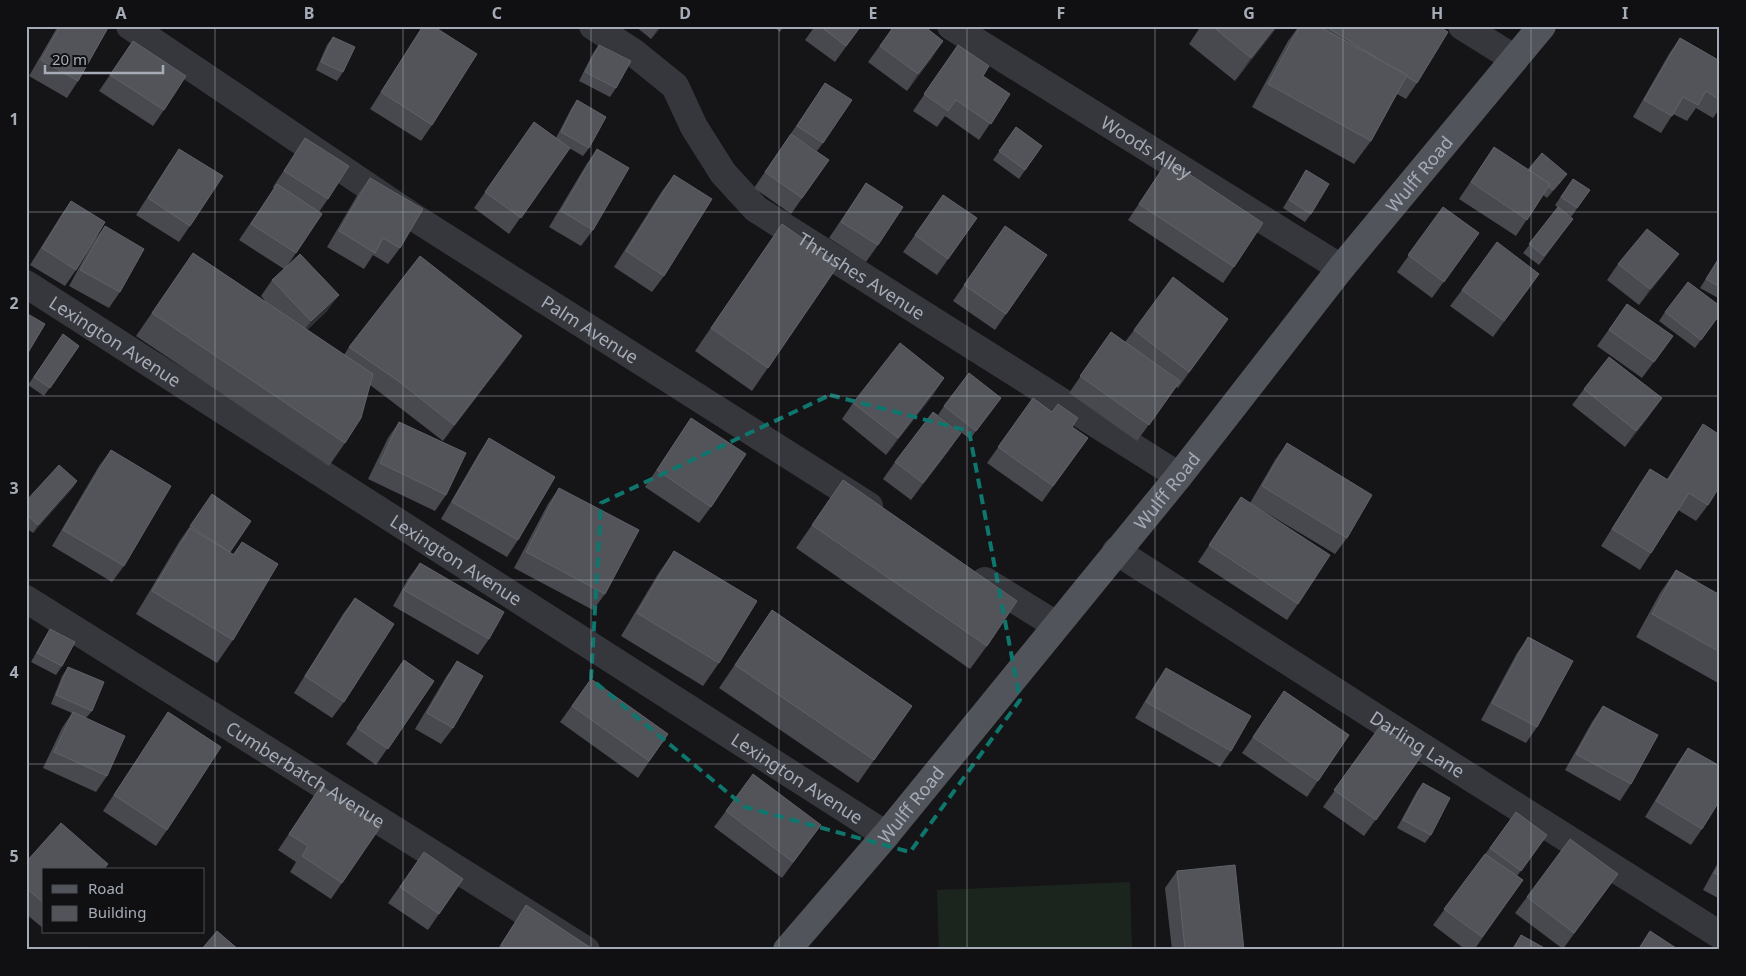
<svg xmlns="http://www.w3.org/2000/svg" width="1746" height="976" viewBox="0 0 1746 976" font-family="'Noto Sans',sans-serif">
<style>
.pitch{fill:#1c251d}
.lines{fill:none;stroke-linecap:round;stroke-linejoin:round}
.minor{stroke:#35373c;stroke-width:28}
.primary{stroke:#51545b;stroke-width:28}
.wall{fill:#48494f}
.shaded-wall{fill:#2f3034}
.building{fill:#52545a;stroke:#5f6269}
.marked{fill:none;stroke:#0f766e;stroke-width:4;stroke-dasharray:10 6;stroke-linejoin:round}
.grid{fill:none;stroke:#a5acb8;stroke-width:1;stroke-opacity:0.55}
.labels{text-anchor:middle;dominant-baseline:central;stroke-width:4.5;stroke-linejoin:round;paint-order:stroke}
.street-label{font-size:18px;fill:#a5acb8;stroke:#101012}
.neatline{fill:none;stroke:#a5acb8;stroke-width:2}
.grid-label{font-size:16px;text-anchor:middle;font-weight:bold;fill:#a5acb8}
</style>
<rect width="100%" height="100%" fill="#151517"/>
<path class="pitch" d="M1130,882l2,68h-193l-2,-60z"/>
<g class="lines">
<g class="minor">
<path id="s1" d="M130,26l285,192 454,288"/>
<path id="s2" d="M593,26l40,26 42,34 19,41 29,46 33,36 423,267"/>
<path id="s3" d="M951,26l390,242"/>
<path d="M1462,26l53,33"/>
<path id="s4" d="M26,284l860,551"/>
<path id="s5" d="M1116,551l273,175 331,209"/>
<path d="M985,581l71,44"/>
<path id="s6" d="M26,599l560,351"/>
</g>
<path class="primary" id="s7" d="M787,950l99,-115 293,-359 162,-208 201,-242"/>
</g>
<path class="wall" d="M58,26h51l-31,55 -11,17 -38,-22z
M423,26l9,99 -11,16 -51,-32z
M635,26h27l-11,13z
M773,26h11l-4,6z
M815,26h46l-26,36 -30,-22z
M894,26l38,32 -25,33 -39,-29z
M1201,26h77l-43,55 -46,-37z
M1299,26h19l4,2 1,-2h115l-21,57 -11,16 -9,-5 -26,47 -17,23 -102,-57 36,-66z
M333,37l10,35 -6,9 -21,-11 11,-25z
M1680,38l40,23v47l-7,10 -17,-10 -9,13 -14,-7 -12,19 -28,-16 36,-63z
M133,41l31,69 -11,16 -54,-35z
M599,45l17,43 -6,9 -31,-16 14,-28z
M958,45l25,31 27,18 -31,46 -34,-24 -8,11 -24,-16z
M825,83l-2,60 -6,8 -23,-15 35,24 -38,54 -37,-26z
M577,100l12,48 -6,8 -14,-8 -60,86 -35,-26 60,-86 22,16 15,-29z
M1016,127l26,19 -23,33 -26,-19z
M305,138l23,61 -9,13 -23,41 -9,13 40,45 -20,19 37,25 5,-8 162,5 -68,89 -57,-44 -16,-12 -25,58 -16,23 -193,-130 57,-83 73,49 -5,-6 11,-16 12,-11 -45,-29 35,-52 -1,-1z
M1494,147l34,23 33,12 -14,16 -4,-3 -27,41 -57,-37z
M179,149l11,77 -11,16 -43,-27 32,-50z
M597,149l-4,81 -12,16 -32,-19 37,-62z
M1168,160l66,107 -11,16 -95,-63z
M1306,170l5,44 -6,8 -22,-14z
M674,175l-10,101 -12,16 -38,-25 48,-76z
M370,178l30,70 -12,16 -15,-9 -9,14 -37,-22 31,-53z
M1573,179l17,11 -19,27 -6,-5 8,7 -34,46 -16,-12 35,-45 -3,-3z
M866,183l12,62 -12,17 -37,-24z
M943,195l34,23 -40,57 -34,-23z
M71,201l5,69 -11,16 -35,-21 30,-48z
M1443,207l36,26 -47,65 -35,-26z
M782,224l57,40 -87,127 -57,-40z
M105,226l15,66 -11,16 -40,-22 24,-44z
M1005,226l42,29 -52,75 -42,-29z
M1679,254l-12,16 -28,35 -32,-25 11,-16z
M1719,258h1v41l-20,-11z
M1539,274l-46,63 -43,-31 12,-16z
M1627,304l46,32 -31,42 -45,-32z
M1665,312l55,2 -25,34 -36,-27z
M1228,319l-50,69 -2,-1 -39,54 -68,-48 42,-61 14,10 9,-12z
M63,334l16,12 -35,50 -16,-11z
M944,378l-11,17 -47,60 -44,-36 11,-16z
M1584,389l66,26 -25,32 -53,-42z
M1001,398l-31,41 -32,-24 6,-9z
M1033,398l55,40 -46,64 -55,-39z
M691,418l20,89 -12,16 -54,-36z
M399,422l47,73 -11,16 -67,-32 20,-41z
M1703,424l5,81 -12,16 -18,-11 -27,43 -11,17 -39,-24 38,-61 11,-16 17,10z
M489,438l29,102 -11,17 -66,-38 37,-64z
M1287,443l60,95 -12,16 -85,-51 25,-43z
M950,449l-39,51 -28,-21 12,-17z
M111,450l13,116 -12,16 -60,-36 47,-80z
M843,480l144,166 -17,23 -174,-121z
M77,481l-6,9 -38,43 -7,-5v-27z
M559,488l46,106 -12,16 -79,-42 34,-64z
M212,494l18,58 3,2 9,-12 -9,98 -16,23 -81,-49 43,-72z
M1241,497l57,107 -11,16 -89,-58z
M674,551l45,112 -16,23 -82,-50 37,-62z
M420,563l69,76 -11,16 -85,-49 15,-27z
M1676,570l44,25v89l-84,-47 24,-44z
M355,598l-11,104 -12,16 -38,-25 49,-79z
M772,610l140,96 -54,77 -139,-95z
M50,629l12,37 -6,9 -25,-13 14,-25z
M1528,637l9,90 -11,16 -45,-23 36,-67z
M404,660l30,21 -58,84 -30,-21z
M457,661l-4,67 -12,16 -26,-15 31,-52z
M68,667l24,44 -6,7 21,58 -11,16 -53,-24 19,-40 10,-15 -21,-9 11,-28z
M1166,668l65,83 -11,16 -85,-49 20,-34z
M591,679l77,55 -30,44 -78,-56z
M1284,691l65,44 -42,62 -65,-44z
M1603,706l28,78 -11,17 -55,-31 27,-48z
M168,712l-1,118 -11,16 -53,-35z
M1381,725l41,30 -58,81 -41,-29z
M1688,748l14,81 -11,16 -46,-28 32,-53z
M1423,783l8,52 -6,8 -28,-15 20,-37z
M321,786l21,97 -11,16 -41,-27 6,-10 -18,-12z
M726,811l95,14 -39,53 -68,-51z
M1516,812l31,23 -30,41 6,4 -49,70h-8l-33,-25z
M424,852l15,62 -11,16 -40,-27z
M1720,859v40l-17,-9z
M26,862l18,8v59l-18,-15z
M1177,871l67,79h-72l-7,-62z
M1618,874l-55,75 -48,-36 12,-16z
M526,905l68,45h-97z
M1521,935l27,15h-37z"/>
<path class="shaded-wall" d="M660,26h2l-11,13z
M1276,26h2l-43,55 16,-23z
M943,41l-11,17 -25,33 11,-17z
M1567,174l-6,8 -14,16 6,-8z
M1679,254l-12,16 -28,35 11,-16z
M1539,274l-11,16 -35,47 11,-16z
M339,295l-12,16 -28,26 12,-16z
M1228,319l-11,16 -39,53 11,-16z
M522,336l-11,16 -68,89 11,-16z
M944,378l-11,17 -47,60 12,-17z
M1662,398l-12,17 -25,32 11,-16z
M961,433l-11,16 -39,51 12,-17z
M77,481l-6,9 -38,43 5,-8z
M1618,874l-12,17 -43,58 11,-16z"/>
<path class="building" d="M60,26h49l-31,55 -37,-21z
M423,26h10l44,28 -45,71 -51,-33z
M820,26h41l-15,20z
M894,26h30l19,15 -25,33 -38,-28z
M1212,26h64l-25,32z
M1300,26h18l89,49 -36,66 -103,-57z
M1325,26h113l10,6 -31,51 -11,-7 1,-1 -25,-14z
M333,37l22,10 -12,25 -22,-10z
M1680,38l40,23v39l-14,-9 -8,14 -15,-8 -11,19 -28,-16z
M133,41l53,35 -22,34 -54,-35z
M599,45l32,16 -15,27 -31,-16z
M958,45l31,21 -6,10 27,18 -19,30 -35,-24 -8,11 -24,-17z
M825,83l27,17 -29,43 -26,-17z
M577,100l29,17 -17,31 -28,-16z
M534,122l36,26 -49,70 -36,-26z
M1016,127l26,19 -17,24 -26,-19z
M791,134l38,26 -27,38 -37,-26z
M305,138l44,28 -21,33 -44,-28z
M1494,147l56,37 -23,36 -56,-38z
M179,149l44,27 -33,50 -42,-28z
M597,149l32,19 -36,62 -32,-19z
M1542,153l25,21 -14,16 -5,-4 2,-2 -22,-14z
M1168,160l95,63 -29,44 -95,-63z
M1306,170l23,14 -18,30 -22,-14z
M674,175l38,24 -48,77 -38,-25z
M370,178l53,31 -23,39 -17,-10 -8,15 -36,-22z
M1573,179l17,11 -13,18 -16,-11z
M866,183l37,24 -25,38 -37,-23z
M277,184l45,30 -26,39 -45,-29z
M943,195l34,23 -29,41 -33,-24z
M71,201l34,21 -29,48 -34,-22z
M1443,207l36,26 -35,49 -36,-27z
M1558,207l15,12 -29,37 -15,-12z
M782,224l57,40 -71,104 -57,-40z
M105,226l39,23 -24,43 -40,-22z
M1005,226l42,29 -41,59 -42,-29z
M1647,229l32,25 -29,35 -32,-25z
M1497,242l42,32 -35,47 -42,-31z
M193,253l180,121 -12,44 -16,25 -193,-130z
M300,254l39,41 -28,26 -39,-41z
M420,256l102,80 -68,89 -57,-45 -48,-33z
M1719,258h1v29l-14,-8z
M1173,277l55,42 -39,53 -55,-42z
M1688,282l32,24v8l-19,26 -36,-28z
M1627,304l46,32 -19,26 -45,-32z
M26,313l19,11 -19,32z
M1111,332l69,49 -31,44 -69,-49z
M63,334l16,12 -29,42 -16,-11z
M900,343l44,35 -46,60 -45,-35z
M1609,357l53,41 -26,33 -52,-42z
M969,373l32,25 -25,33 -32,-25z
M1033,398l19,14 6,-8 20,14 -6,9 16,11 -35,48 -55,-39z
M933,412l28,21 -38,50 -28,-21z
M691,418l55,36 -35,53 -54,-37z
M399,422l67,31 -20,42 -66,-32z
M1703,424l17,11v51l-12,19 -19,-12 -38,60 -39,-24 38,-60 18,11z
M489,438l66,39 -37,63 -66,-38z
M1287,443l85,52 -25,43 -85,-52z
M111,450l60,36 -47,80 -61,-36z
M59,465l18,16 -39,44 -12,-11v-13z
M843,480l174,121 -30,45 -175,-121z
M559,488l80,42 -34,64 -79,-42z
M212,494l39,27 -21,31 -40,-26z
M1241,497l89,58 -32,49 -89,-59z
M190,528l44,27 8,-13 36,22 -45,76 -81,-49z
M674,551l83,50 -38,62 -82,-50z
M420,563l84,49 -15,27 -85,-49z
M1676,570l44,25v57l-68,-38z
M355,598l39,26 -50,78 -39,-26z
M772,610l140,96 -38,54 -139,-95z
M50,629l25,13 -13,24 -25,-13z
M1528,637l45,24 -36,66 -45,-24z
M404,660l30,21 -46,68 -31,-21z
M457,661l26,15 -30,52 -26,-15z
M68,667l36,15 -12,29 -36,-16z
M1166,668l85,48 -20,35 -85,-49z
M591,679l77,55 -19,27 -77,-55z
M1284,691l65,44 -31,46 -65,-44z
M1603,706l55,29 -27,49 -55,-30z
M73,712l52,24 -18,40 -53,-24z
M168,712l53,35 -54,83 -53,-35z
M1381,725l41,30 -46,65 -42,-30z
M1688,748l32,18v34l-18,29 -46,-28z
M753,774l68,51 -28,37 -67,-51z
M1423,783l27,15 -19,37 -28,-15z
M321,786l60,40 -39,57 -40,-27 6,-10 -19,-12z
M1516,812l31,23 -26,36 -31,-23z
M61,823l47,41 -5,6h-59v33l-18,-15v-26z
M1570,839l48,35 -44,59 -47,-36z
M424,852l39,27 -24,35 -39,-27z
M1485,854l38,26 -41,57 -38,-28z
M1720,864v12l-6,-3z
M1235,865l9,85h-59l-8,-79z
M526,905l68,45h-86l-7,-5z
M217,931l22,19h-38z
M1650,931l29,19h-41z
M1521,935l27,15h-35z
M84,947l5,3h-7z"/>
<path class="marked" d="M830,395l139,36 51,269 -110,152 -165,-45 -154,-128 10,-176z"/>
<path class="grid" d="M215,26v924M403,26v924M591,26v924M779,26v924M967,26v924M1155,26v924M1343,26v924M1531,26v924M26,212h1694M26,396h1694M26,580h1694M26,764h1694"/>
<g class="labels">
<g class="street-label">
<text stroke="none"><textPath href="#s3" startOffset="230">Woods Alley</textPath></text>
<text stroke="none"><textPath href="#s7" startOffset="1001">Wulff Road</textPath></text>
<text stroke="none"><textPath href="#s2" startOffset="375">Thrushes Avenue</textPath></text>
<text stroke="none"><textPath href="#s1" startOffset="551">Palm Avenue</textPath></text>
<text stroke="none"><textPath href="#s4" startOffset="106">Lexington Avenue</textPath></text>
<text stroke="none"><textPath href="#s7" startOffset="596">Wulff Road</textPath></text>
<text stroke="none"><textPath href="#s4" startOffset="511">Lexington Avenue</textPath></text>
<text stroke="none"><textPath href="#s5" startOffset="358">Darling Lane</textPath></text>
<text stroke="none"><textPath href="#s6" startOffset="330">Cumberbatch Avenue</textPath></text>
<text stroke="none"><textPath href="#s4" startOffset="916">Lexington Avenue</textPath></text>
<text stroke="none"><textPath href="#s7" startOffset="191">Wulff Road</textPath></text>
</g>
</g>
<rect width="1746" height="976" fill="none" stroke="#101012" stroke-width="55"/>
<rect x="42" y="868" width="162" height="65" fill="#101012" stroke="#4c4e54"/>
<rect x="52" y="885" width="25" height="8" fill="#51545b" stroke="#4c4e54"/>
<text x="88" y="894" font-size="15" fill="#a5acb8">Road</text>
<rect x="52" y="906" width="25" height="15" fill="#52545a" stroke="#4c4e54"/>
<text x="88" y="918" font-size="15" fill="#a5acb8">Building</text>
<path d="M45 65v8h118v-8" fill="none" stroke="#a5acb8" stroke-width="2.5"/>
<text x="52" y="65" font-size="15" fill="#a5acb8" stroke="#101012" stroke-width="4" paint-order="stroke">20 m</text>
<rect x="28" y="28" width="1690" height="920" class="neatline"/>
<g class="grid-label">
<text x="121" y="19">A</text>
<text x="309" y="19">B</text>
<text x="497" y="19">C</text>
<text x="685" y="19">D</text>
<text x="873" y="19">E</text>
<text x="1061" y="19">F</text>
<text x="1249" y="19">G</text>
<text x="1437" y="19">H</text>
<text x="1625" y="19">I</text>
<text x="14" y="125">1</text>
<text x="14" y="309">2</text>
<text x="14" y="494">3</text>
<text x="14" y="678">4</text>
<text x="14" y="862">5</text>
</g>
</svg>
